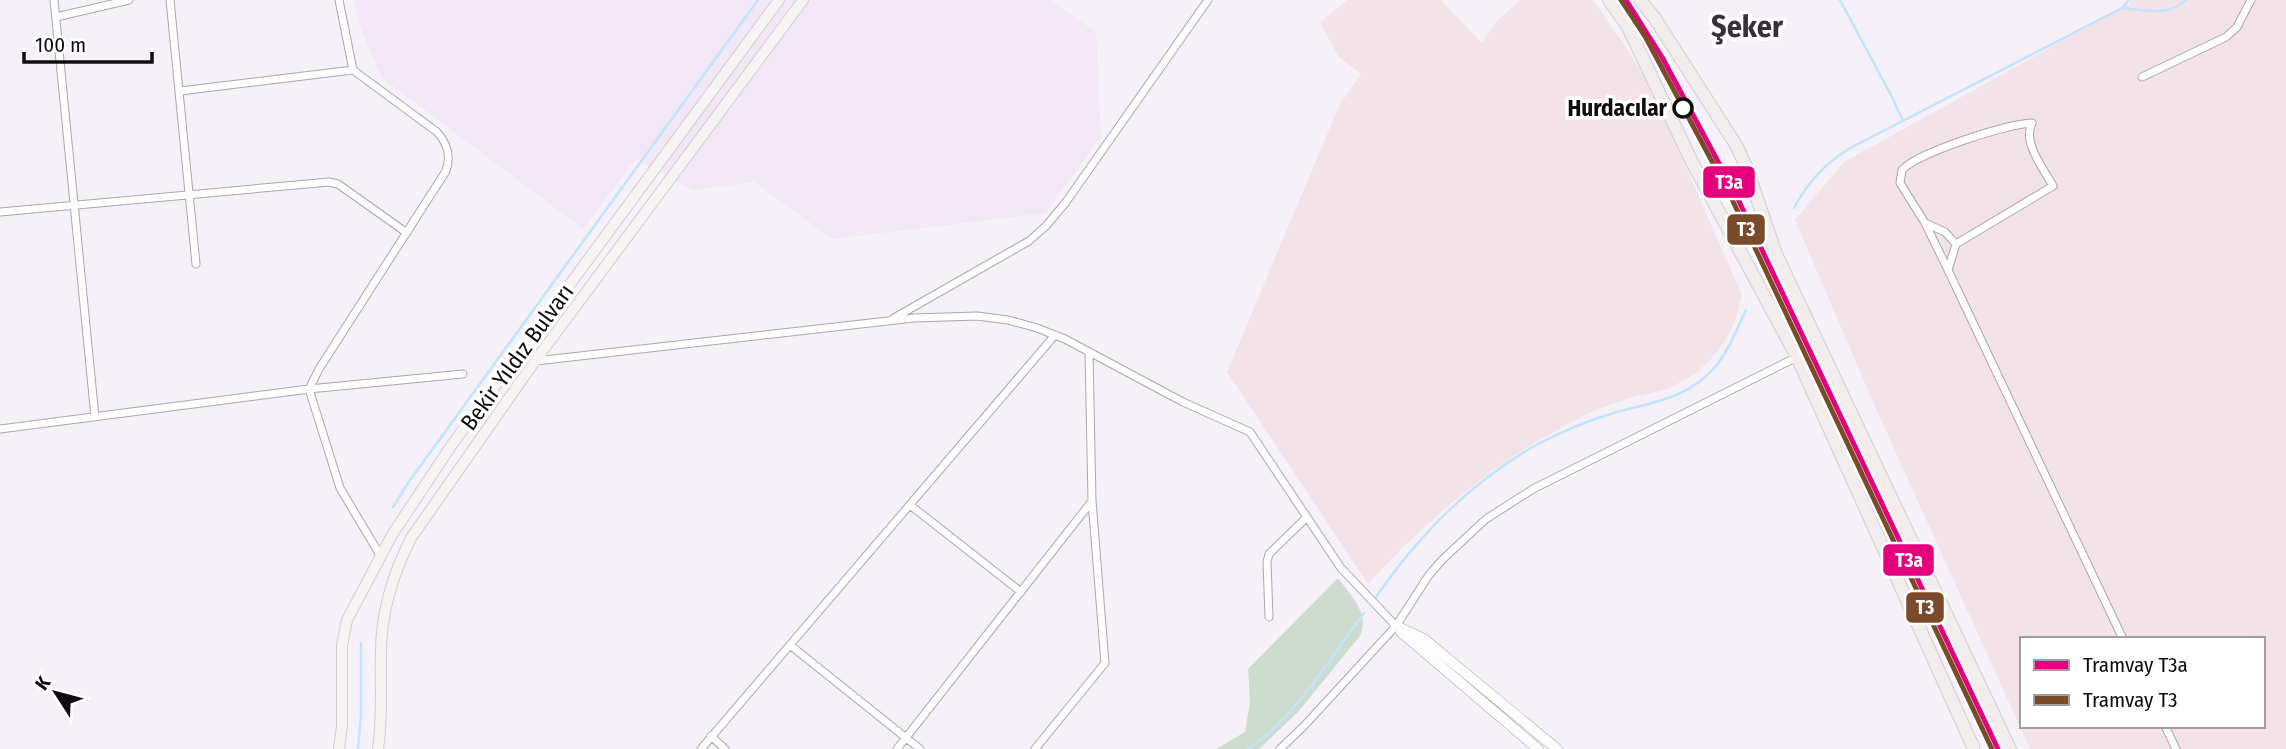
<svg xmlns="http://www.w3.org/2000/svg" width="2286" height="749" viewBox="0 0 2286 749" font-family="'Fira Sans Condensed',sans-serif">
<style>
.built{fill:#f3e7f7}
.industrial{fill:#f3e3e8;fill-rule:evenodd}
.green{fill:#cddcce}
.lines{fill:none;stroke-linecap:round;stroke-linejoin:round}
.stream{stroke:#c1e5fd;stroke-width:2.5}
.street-casing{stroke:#aba7ad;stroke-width:9}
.secondary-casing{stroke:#aba7ad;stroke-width:11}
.primary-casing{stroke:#d1ced2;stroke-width:12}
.highway-casing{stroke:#d1ced2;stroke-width:14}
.street{stroke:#fefdfe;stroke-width:7}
.secondary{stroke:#fefdfe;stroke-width:10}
.primary{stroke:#f8f3f3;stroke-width:10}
.highway{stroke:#f3ecec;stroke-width:12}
.tram-1-casing{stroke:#fff;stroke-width:10}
.tram-2-casing{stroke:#fff;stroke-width:10}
.tram-1{stroke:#e5007d;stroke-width:5}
.tram-2{stroke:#7a4b2a;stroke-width:5}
.stop-dot{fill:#fff;stroke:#100c11;stroke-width:3.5}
.labels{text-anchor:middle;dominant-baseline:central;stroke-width:7;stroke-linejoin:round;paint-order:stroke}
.stop-label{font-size:23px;font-weight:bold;fill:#100c11;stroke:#fff;text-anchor:end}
.street-label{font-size:23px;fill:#100c11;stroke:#fff}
.district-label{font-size:30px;font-weight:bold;fill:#382f3b;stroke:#fff}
.line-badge{stroke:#fff;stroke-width:2.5}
.badge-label{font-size:19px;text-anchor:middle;font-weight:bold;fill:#fff}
</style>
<rect width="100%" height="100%" fill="#f6f0f8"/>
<path class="built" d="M353,0h697l46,32 5,104 -55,77 -214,26 -78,-57 -61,8 -57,-31 -53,70 -201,-151 -21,-49z"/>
<path class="industrial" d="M1347,0h94l41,43 14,-21 24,-22h73l37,53 27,48 85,194 -6,24 -11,22 -14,18 -16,15 -27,15 -39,9 -36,13 -56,30 -45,30 -43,34 -42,38 -39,41 -141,-212 112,-266 22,-32 -23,-18 -18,-34z
M2132,0h154v749h-256l-153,-338 -82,-191 49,-58 285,-158zM2022,639h241v87h-241z"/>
<path class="green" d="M1338,578c13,18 32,35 22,58l-62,76 -39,37h-43l29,-17 5,-30 -2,-33z"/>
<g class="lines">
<path class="stream" d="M1840,0l52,97 11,24
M2122,8l7,-8
M1794,208c14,-27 33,-47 60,-62l268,-138c22,2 46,9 64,-8
M393,507l15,-24 350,-483
M1374,600c43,-63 96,-118 164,-156 25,-13 51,-24 79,-32 37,-10 72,-14 99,-46 13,-16 21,-37 30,-56
M358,749l3,-34v-72
M1248,749c46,-30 83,-92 116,-136"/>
<g class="street-casing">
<path id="street" d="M54,0l41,417
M170,0l26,264
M339,0l14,70 84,62c11,12 14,24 9,39l-127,198 -10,20 31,99 40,67
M56,17l73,-17
M2142,77l84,-40 11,-10 14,-27
M180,91l173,-21
M0,212l329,-30 9,2 69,49
M1925,223l20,9 11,12
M1948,270l8,-26 97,-58c-9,-17 -31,-43 -21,-63 -25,1 -113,29 -130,47l-2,13 25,40 23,47 175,369
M894,318l135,-77 17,-15 20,-24 142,-202
M536,361l378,-43 63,-2 31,4 29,8 28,11 118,63 67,30 91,136 55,58
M0,429l309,-40 154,-15
M910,505l111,87
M1269,617l-2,-55 2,-8 38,-37
M790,645l130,104
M2165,726l11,23
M711,736l14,13
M701,749l354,-414
M897,749l195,-248
M1035,749l70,-86 -13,-162 -3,-149
M1280,749l24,-23 92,-100 33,-51 13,-15 44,-41 47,-30 264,-132"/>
</g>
<g class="secondary-casing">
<path id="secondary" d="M1396,626l28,13 133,110
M1401,632l137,117"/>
</g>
<g class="primary-casing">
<path id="primary" d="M339,749l3,-23v-81l5,-25 45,-85 59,-89 328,-446
M378,749c5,-33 2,-64 3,-97 0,-41 12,-78 30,-114l124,-177 268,-361"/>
</g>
<g class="highway-casing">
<path id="highway" d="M1609,0l19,27 63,133 106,197 177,392
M1640,0l14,17 82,128 10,21 30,88 234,495"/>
</g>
<use href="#street" class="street"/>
<use href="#secondary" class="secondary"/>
<use href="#primary" class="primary"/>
<use href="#highway" class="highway"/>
<g class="tram-1-casing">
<path id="tram-1" d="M1626,0l36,57 75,140 261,552"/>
</g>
<g class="tram-2-casing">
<path id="tram-2" d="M1621,0l25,38 84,157 262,554"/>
</g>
<use href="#tram-1" class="tram-1"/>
<use href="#tram-2" class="tram-2"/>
</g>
<circle class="stop-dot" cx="1683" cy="108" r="9"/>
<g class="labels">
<g class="stop-label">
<text x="1667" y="108">Hurdacılar</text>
</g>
<g class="street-label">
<text transform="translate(517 357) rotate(-54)">Bekir Yıldız Bulvarı</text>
</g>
<g class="district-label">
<text x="1747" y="27">Şeker</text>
</g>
</g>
<g class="line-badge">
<rect x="1702" y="165" width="54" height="34" rx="7" fill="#e5007d"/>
<rect x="1726" y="213" width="40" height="33" rx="7" fill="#7a4b2a"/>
<rect x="1882" y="543" width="53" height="34" rx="7" fill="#e5007d"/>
<rect x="1905" y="591" width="40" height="33" rx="7" fill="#7a4b2a"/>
</g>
<g class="badge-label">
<text x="1729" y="189">T3a</text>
<text x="1746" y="236">T3</text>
<text x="1909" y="567">T3a</text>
<text x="1925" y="614">T3</text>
</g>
<rect x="2020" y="637" width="245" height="91" fill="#ffffff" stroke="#9f9ea0" stroke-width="2"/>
<rect x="2034" y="660" width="35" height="10" fill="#e5007d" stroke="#9f9ea0" stroke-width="2"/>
<text x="2083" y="672" font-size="21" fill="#100c11">Tramvay T3a</text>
<rect x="2034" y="695" width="35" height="10" fill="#7a4b2a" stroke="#9f9ea0" stroke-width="2"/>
<text x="2083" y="707" font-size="21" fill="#100c11">Tramvay T3</text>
<g transform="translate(56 693) rotate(306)" stroke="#ffffff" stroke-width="5" paint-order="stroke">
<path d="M0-5L12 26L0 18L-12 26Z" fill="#100c11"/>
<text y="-10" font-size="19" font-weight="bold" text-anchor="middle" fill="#100c11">K</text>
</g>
<path d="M24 52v10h128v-10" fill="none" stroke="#100c11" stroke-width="3.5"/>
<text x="35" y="52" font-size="21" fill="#100c11" stroke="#ffffff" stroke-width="5" paint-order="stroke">100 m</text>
</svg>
